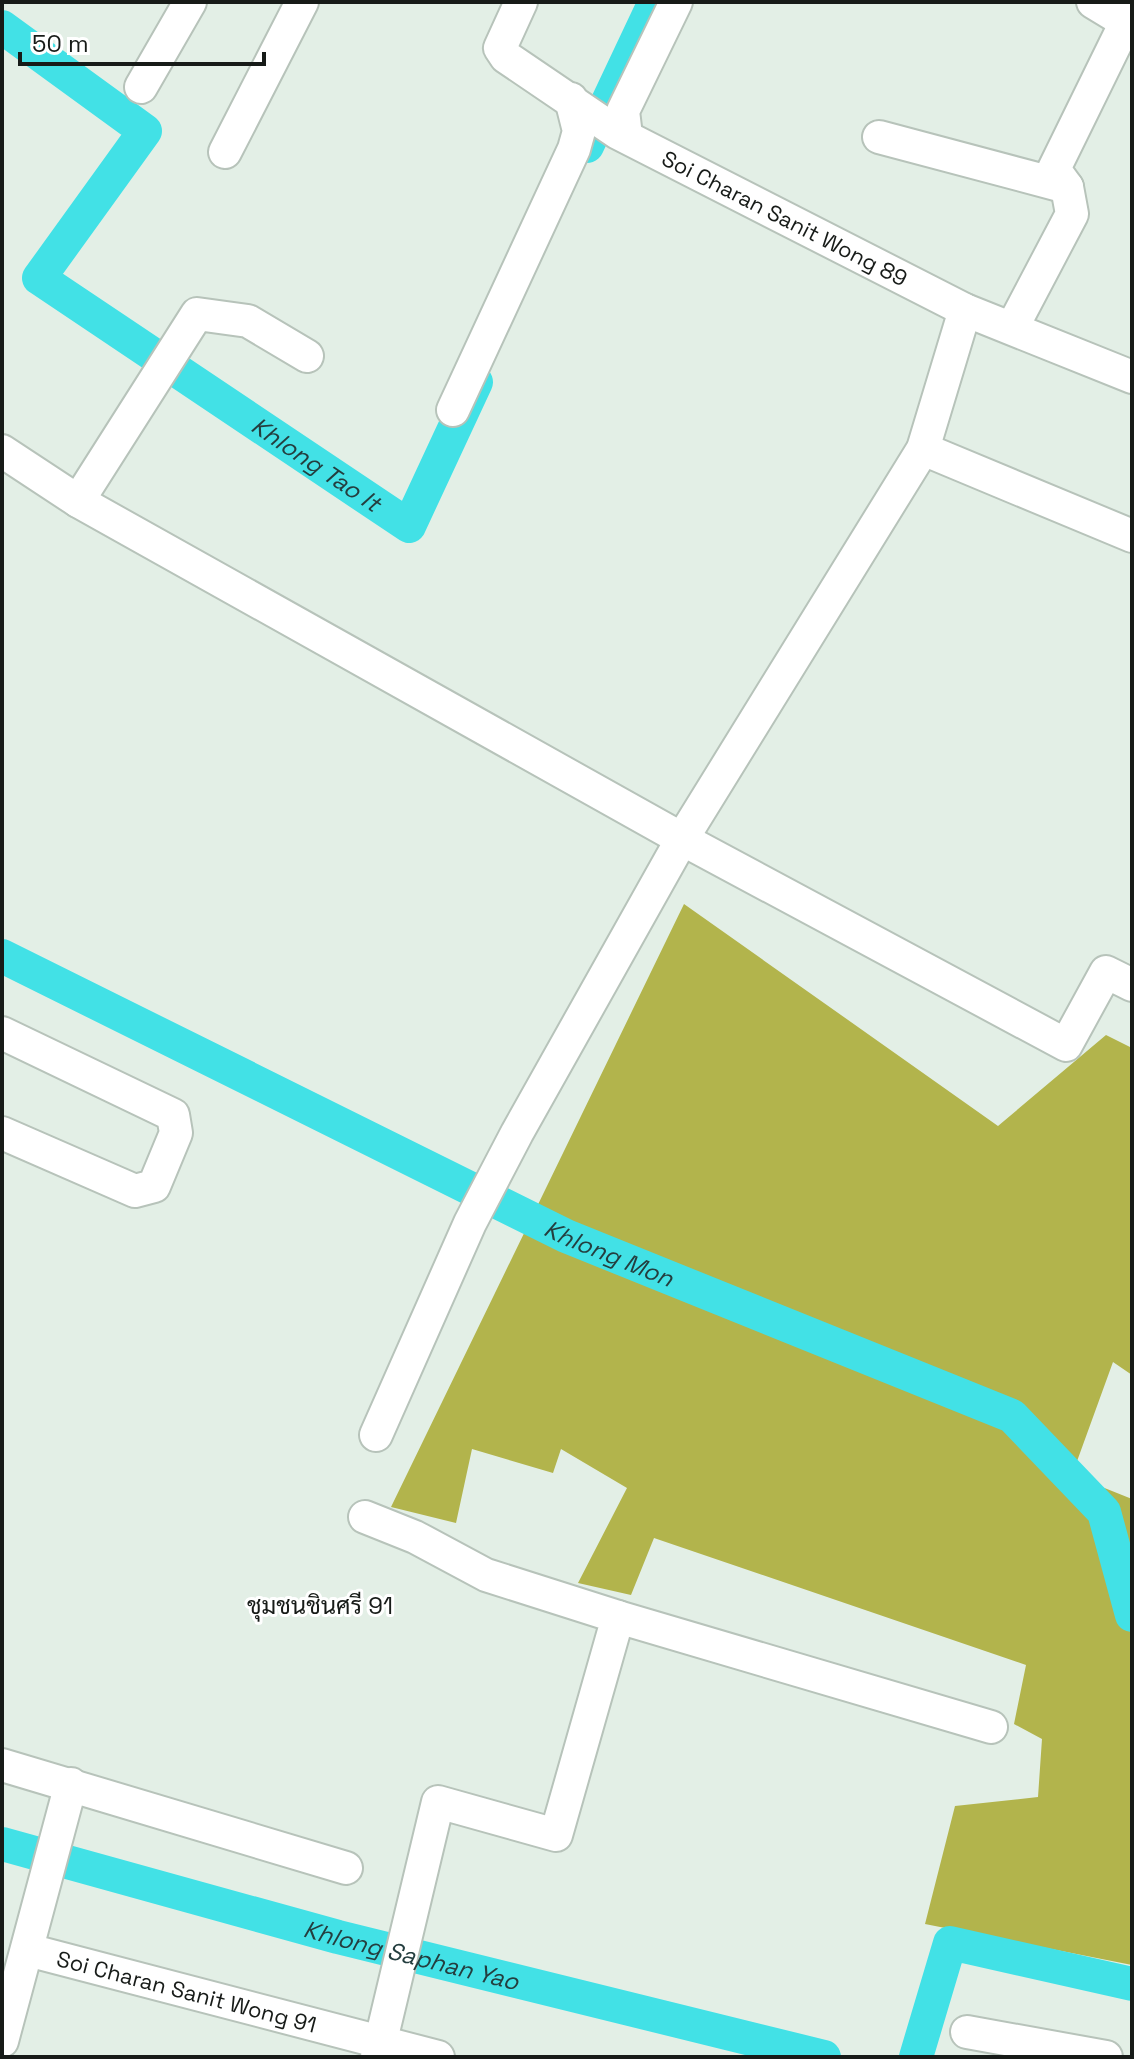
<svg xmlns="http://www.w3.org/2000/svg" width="1134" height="2059" viewBox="0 0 1134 2059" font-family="'Space Grotesk',Sarabun,sans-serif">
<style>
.forest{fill:#b2b44c}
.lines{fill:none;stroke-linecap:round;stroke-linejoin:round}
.canal{stroke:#42e1e6;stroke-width:34}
.street-casing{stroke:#b7c3ba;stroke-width:36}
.street{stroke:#fff;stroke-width:32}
.labels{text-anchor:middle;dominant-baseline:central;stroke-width:6;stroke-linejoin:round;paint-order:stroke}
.street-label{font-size:22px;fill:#171b18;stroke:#fff}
.water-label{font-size:24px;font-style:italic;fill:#243e3f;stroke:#fff}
.neighbourhood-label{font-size:24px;fill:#171b18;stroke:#fff}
</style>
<rect width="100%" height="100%" fill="#e3efe6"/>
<path class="forest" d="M684,904l314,222 108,-91 26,13v327l-19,-13 -41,113 60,24v466l-207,-41 30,-118 83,-9 4,-58 -28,-15 12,-59 -372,-127 -23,57 -53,-12 49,-95 -66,-39 -8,24 -81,-24 -16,74 -65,-16z"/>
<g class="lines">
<g class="canal">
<path id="s1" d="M2,27l143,104 -106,147 370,248 67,-144"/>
<path d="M587,146l68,-144"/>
<path id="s2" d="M2,956l564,280 446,180 92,96 28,103"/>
<path id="s3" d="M2,1844l336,93 486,120"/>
<path d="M916,2057l34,-114 182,41"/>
</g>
<g class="street-casing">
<g id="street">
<path id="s4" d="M521,2l-21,46 6,9 112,76 347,177 167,67"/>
<path d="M1093,2l33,20"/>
<path d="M141,87l49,-85"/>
<path d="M626,136l-3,-25 53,-109"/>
<path d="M879,137l188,50"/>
<path d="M225,152l77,-150"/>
<path d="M1012,328l60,-114 -5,-27 -13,-18 78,-159"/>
<path d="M453,410l121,-261 5,-18 -8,-32"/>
<path d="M923,449l209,87"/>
<path d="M2,451l76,50 604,338 384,206 40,-73 26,13"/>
<path d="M78,501l119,-187 51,7 59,35"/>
<path d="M2,1033l171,82 3,18 -22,53 -19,5 -133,-58"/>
<path d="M376,1435l94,-212 47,-90 165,-294 241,-390 42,-139"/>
<path d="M365,1517l50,20 71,38 132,42 -62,218 -118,-33 -61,255"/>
<path d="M618,1617l373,110"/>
<path d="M2,1765l344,103"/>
<path id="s5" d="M28,1950l410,107"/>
<path d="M967,2032l139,25"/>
<path d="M2,2041l69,-257"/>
</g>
</g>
<use href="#street" class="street"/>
</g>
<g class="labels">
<g class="street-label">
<text stroke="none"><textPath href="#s4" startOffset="384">Soi Charan Sanit Wong 89</textPath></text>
<text stroke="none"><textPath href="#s5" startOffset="164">Soi Charan Sanit Wong 91</textPath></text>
</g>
<g class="water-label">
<text stroke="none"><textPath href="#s1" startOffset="692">Khlong Tao It</textPath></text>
<text stroke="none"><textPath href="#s2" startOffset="676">Khlong Mon</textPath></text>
<text stroke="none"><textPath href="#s3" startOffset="424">Khlong Saphan Yao</textPath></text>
</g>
<g class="neighbourhood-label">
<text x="320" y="1605">ชุมชนชินศรี 91</text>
</g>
</g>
<rect width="1134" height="2059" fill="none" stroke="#171b18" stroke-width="8"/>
<path d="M20 52v12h244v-12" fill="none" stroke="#171b18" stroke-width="4"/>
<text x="32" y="52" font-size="24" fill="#171b18" stroke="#ffffff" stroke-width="6" paint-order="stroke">50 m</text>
</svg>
